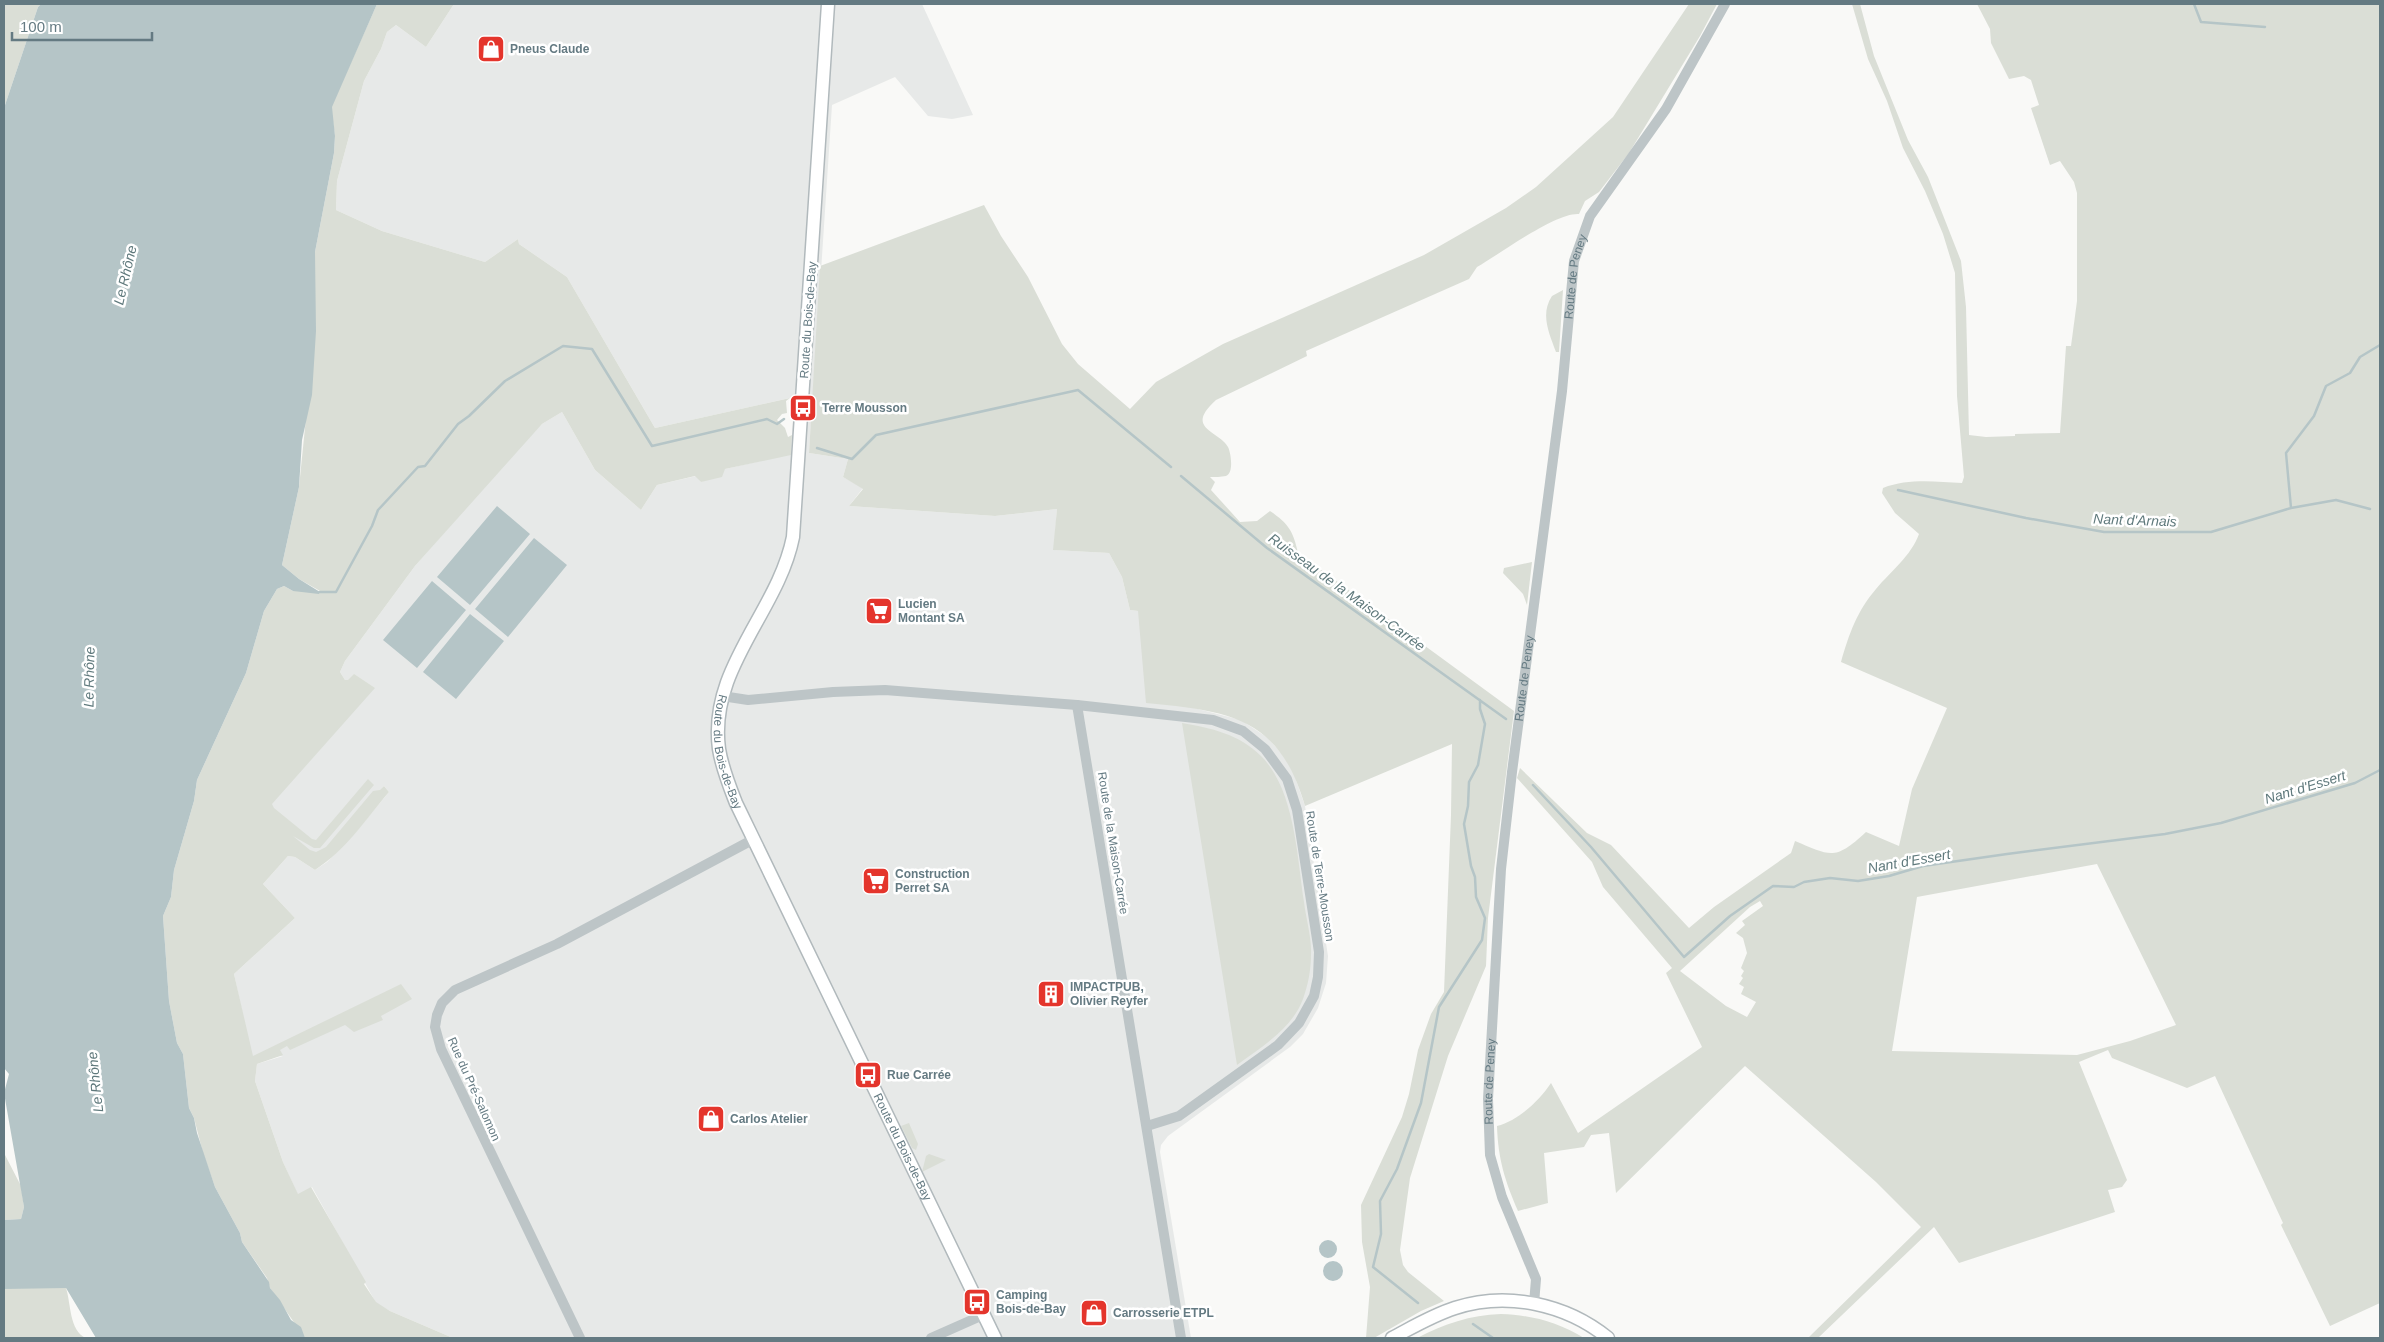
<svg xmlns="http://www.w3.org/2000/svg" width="2384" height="1342" viewBox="0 0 2384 1342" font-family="Helvetica,sans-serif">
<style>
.built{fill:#e7e9e8}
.green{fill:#daded6;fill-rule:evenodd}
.water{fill:#b5c5c7}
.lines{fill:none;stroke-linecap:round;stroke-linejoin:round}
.stream{stroke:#b5c5c7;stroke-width:2.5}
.major-casing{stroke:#b1b9bc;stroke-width:15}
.minor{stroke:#bdc5c7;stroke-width:10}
.major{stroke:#fff;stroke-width:12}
.labels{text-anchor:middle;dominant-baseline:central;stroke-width:5;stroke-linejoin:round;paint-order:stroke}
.poi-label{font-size:12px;font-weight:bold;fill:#647a82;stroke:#fff;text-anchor:start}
.street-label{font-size:12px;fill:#647a82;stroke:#fff}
.water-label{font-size:14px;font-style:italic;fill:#5f797c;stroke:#fff}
</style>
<rect width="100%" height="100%" fill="#f9f9f7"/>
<path class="built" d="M454,4h468l51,111 -21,4 -24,-3 -33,-39 -63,28 -23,348 39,6 -5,18 20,11 -14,18 146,10 62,-7 -3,41 55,3 13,24 8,33 8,1 56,97 47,12 27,18 19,22 7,14 11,32 23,150 -2,27 -8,25 -15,26 -13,13 -122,89 -7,9 -1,7 31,186h-738l-63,-27 -14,-8 -64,-116 -14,8 -15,-33 -28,-81 2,-17 26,-8 -31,1 -18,-83 61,-56 -32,-34 25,-28 7,1 20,13 12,-8 28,-29 34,-41 -5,-6 -59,66h-20l-39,-41 79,-131 -5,-8 5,-11 70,-95 114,-130 13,-12 20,-12 33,58 46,40 16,-25 39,-9 5,6 24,-13 66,-15 3,-57 -139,31 -88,-151 -48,-33 -1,-5 -33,23 -103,-31 -46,-21 1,-29 27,-100 17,-32 6,-17 9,-7 30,22z"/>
<path class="green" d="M4,4h37l-3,3 -34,101z
M377,4h77l-28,43 -30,-22 -9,7 -6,17 -17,32 -27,100 -1,29 46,21 103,31 33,-23 1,5 48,33 88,151 135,-30 -4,3 1,12 -5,1 -5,6 8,8 3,9 4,-2 -1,20 -66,14 -3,8 -21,5 -6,-6 -38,9 -16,25 -46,-40 -33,-58 -20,12 -127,142 -70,95 -5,11 5,8h3l6,-6 21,14 -103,116 2,4 38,31 4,1 52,-61 6,6 -54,63h-6l-21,-12 17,14 6,2 10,-5 47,-56 7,-1 4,-4 5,6c-23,27 -43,58 -74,78l-20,-13 -7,-1 -25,28 32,34 -61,56 19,82 148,-72 11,15 -31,17 2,4 -29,12 -9,-7 -55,25 -3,-4 -7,4 3,5 -26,9 -2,17 28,81 15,32 13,-7 55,95 -2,2 12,18 14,9 63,27h-148l-35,-50 -3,-10 -25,-36 -2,-9 -25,-46 -12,-34 -9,-35 -5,-10 -6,-54 -6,-11 -8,-42 -6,-85 8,-19 3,-27 20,-69 3,-21 49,-107 18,-62 13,-22 7,-3 9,5h27l-21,-12 -17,-14 17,-78 7,-69 9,-129v-37l19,-99 1,-17 -2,-14 -9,1z
M1689,4h28l-17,32 -71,117 -30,39 -14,9 -6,13c-23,-2 -79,40 -102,53l-8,12 -163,72 1,5 -91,44c-32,29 2,30 12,47 3,6 6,26 -2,29 -5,1 -11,1 -16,1l5,5 -4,8 29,32 17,-1 13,-10c19,13 23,20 28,42l216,158 -26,207 -2,48 -38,90 -38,122 -10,72 3,15 5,7 36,29 -23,10 -47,27h-8l4,-51 -8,-45 -1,-37 41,-88 7,-23 9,-44 13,-36 13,-22 7,-177 1,-71 -147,62c-26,-90 -77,-95 -159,-103l-8,-92 -8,-1 -8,-33 -13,-24 -56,-3 4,-41 -62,7 -146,-10 14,-17 -20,-12 5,-18 -39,-6 11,-187 164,-61 17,31 27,41 34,67 16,20 52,45 26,-27 67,-38 201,-89 82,-47 30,-21 77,-70z
M1852,4h8l14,52 34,84 20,37 33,84 5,46 3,128 17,2 29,-1v-2l45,-1 6,-87h5l6,-45v-108l-3,-11 -14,-21 -10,4 -19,-57 8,-3 -8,-25 -7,-4 -15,3 -18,-36 -1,-14 -13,-25h403v1299l-50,23 -49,-101 2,-2 -68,-147 -28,12 -75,-30 -4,-8 -29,12 48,118 -5,7 -14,3 7,22 -156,51 -25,-36 -116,111h-10l113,-111 -45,-45 -131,-116 -129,127 -7,-60 -18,2 -7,12 -40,6 4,50 -30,8c-13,-30 -20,-52 -21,-85 22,-6 42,-25 54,-43l27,50 124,-86 -36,-74 6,-5 -69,-81 -11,-25 -75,-84 3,-10 67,65 24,12 78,83 25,-21 77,-54 4,-12c36,15 40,20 71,-9l33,14 13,-57 35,-81 -106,-46c8,-28 16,-51 35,-73 15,-18 35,-33 43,-55l-24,-21 -13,-20 1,-5c26,-10 53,-6 79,-5l2,-6 -7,-81 -2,-123 -12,-39 -18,-43 -22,-43 -16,-47 -19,-42zM2097,864l79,161 -46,16 -53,14 -185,-4 25,-154zM1760,901l3,5 -21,15 3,4 -9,8 7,5 4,15 -6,15 3,3 -3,5 2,2 -4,6 5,3 -3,7 15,8 -9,15 -21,-11 -46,-35 70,-64z
M1563,290l-4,62h-3c-7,-19 -16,-38 -4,-56z
M1532,562l-5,43 -4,-11 -20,-21 1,-5z
M1182,723c29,5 57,11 79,33 34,34 36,101 43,146 2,17 8,36 7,53 0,15 -3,30 -8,44 -11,30 -42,48 -66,66z
M909,1123l9,21 -2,6 -4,-2 -11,-22z
M4,1153l17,33 3,21 -3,12 -17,1z
M929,1154l17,6 -24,12 4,-16z
M16,1287l50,1c5,15 3,43 20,50h-82v-49z
M1501,1314c30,1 57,8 83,24h-167c27,-14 53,-23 84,-24z"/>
<path class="water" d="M41,4h336l-45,103 3,29 -1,17 -19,99 1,79 -4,64 -10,45 -3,47 -17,78 17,14 21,13 -1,2 -26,-3 -9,-5 -7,3 -13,22 -18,62 -49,107 -3,21 -20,69 -3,27 -8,19 6,85 8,42 6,11 6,54 5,10 3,15 18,54 25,46 2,9 27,40 1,6 10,12 11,20 10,7 4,11h-209l-30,-50 -62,1v-69l17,-1 3,-12 -20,-114 5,-19 -5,-6v-960l34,-101z
M497,506l33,28 -60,71 -33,-28z
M534,538l33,27 -59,72 -33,-28z
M432,581l34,29 -49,58 -34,-28z
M470,614l34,27 -48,58 -33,-27z
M1319 1249a9 9 0 1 1 18 0a9 9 0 1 1-18 0Z
M1323 1271a10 10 0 1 1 20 0a10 10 0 1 1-20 0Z"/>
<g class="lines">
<path class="stream" d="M2194,4l7,18 64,5
M817,448l35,11 24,-24 202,-45 93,77
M1181,476l86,72 239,171
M1898,490l128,28 78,14h107l80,-24 45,-8 34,9
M2291,508l-5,-55 28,-37 12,-30 24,-13 10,-16 20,-12
M320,592h16l36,-66 6,-16 40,-43 7,-1 33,-42 11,-8 36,-35 58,-35 29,3 60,97 115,-27 10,5 7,-5
M1533,785l58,62 93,110 46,-41 43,-30 21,1 10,-5 26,-4 28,3 31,-5 34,-10 84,-12 158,-20 56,-11 134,-40 25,-13
M1418,1303l-45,-36 8,-33 -1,-33 17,-32 24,-66 18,-96 43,-67 3,-22 -9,-21 -1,-20 -4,-11 -7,-42 4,-18 1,-24 9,-17 7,-41 -5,-15v-9
M1473,1324l20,14"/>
<g class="major-casing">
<g id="major">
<path id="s2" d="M828,4l-35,533c-15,75 -85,131 -74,212 3,19 10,36 17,54l259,535"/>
<path d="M1392,1338c21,-11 41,-23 63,-30 52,-17 111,-4 153,30"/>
</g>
</g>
<g class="minor">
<path d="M722,696l26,4 85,-8 52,-2 192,15 136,15 30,11 22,18 22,30 10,31 22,142 -1,25 -4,19 -15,27 -21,22 -99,71 -32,10"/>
<path d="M1077,705l104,633"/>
<path id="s1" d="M1534,1304l2,-25 -34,-82 -12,-42 -2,-56 13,-230 11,-97 50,-381 12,-130 16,-45 76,-107 59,-105"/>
<path d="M580,1338l-139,-289 -6,-22 2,-12 5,-12 13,-13 102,-46 197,-105"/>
<path d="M931,1338l52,-23"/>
</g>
<use href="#major" class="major"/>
</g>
<defs>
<g id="shop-square" transform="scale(1.4375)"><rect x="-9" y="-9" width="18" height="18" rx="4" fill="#e4352c" stroke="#fff"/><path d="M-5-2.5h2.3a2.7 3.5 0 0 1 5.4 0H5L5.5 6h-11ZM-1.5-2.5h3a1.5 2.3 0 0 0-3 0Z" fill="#fff"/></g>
<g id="bus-square" transform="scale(1.4375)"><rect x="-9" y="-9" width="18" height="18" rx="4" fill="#e4352c" stroke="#fff"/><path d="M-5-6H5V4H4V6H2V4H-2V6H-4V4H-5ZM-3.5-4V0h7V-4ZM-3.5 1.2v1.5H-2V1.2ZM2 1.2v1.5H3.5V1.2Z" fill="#fff"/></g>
<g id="supermarket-square" transform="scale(1.4375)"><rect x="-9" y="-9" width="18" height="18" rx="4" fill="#e4352c" stroke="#fff"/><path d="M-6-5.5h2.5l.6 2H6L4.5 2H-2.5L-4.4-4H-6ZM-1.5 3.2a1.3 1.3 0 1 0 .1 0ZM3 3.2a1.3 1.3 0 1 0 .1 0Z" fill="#fff"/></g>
<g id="building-square" transform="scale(1.4375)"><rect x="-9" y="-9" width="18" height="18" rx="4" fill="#e4352c" stroke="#fff"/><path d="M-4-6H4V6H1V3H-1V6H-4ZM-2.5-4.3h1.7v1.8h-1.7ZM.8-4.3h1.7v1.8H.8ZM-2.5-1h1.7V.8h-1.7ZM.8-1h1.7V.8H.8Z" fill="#fff"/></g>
</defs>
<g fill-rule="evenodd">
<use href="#shop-square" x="491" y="49"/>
<use href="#bus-square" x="803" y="408"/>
<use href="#supermarket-square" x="879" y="611"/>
<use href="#supermarket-square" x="876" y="881"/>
<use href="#building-square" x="1051" y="994"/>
<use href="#bus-square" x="868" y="1075"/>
<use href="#shop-square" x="711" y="1119"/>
<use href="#bus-square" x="977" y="1302"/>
<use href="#shop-square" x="1094" y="1313"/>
</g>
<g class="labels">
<g class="poi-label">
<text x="510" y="49">Pneus Claude</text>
<text x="822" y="408">Terre Mousson</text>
<text x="898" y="604">Lucien<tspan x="898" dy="14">Montant SA</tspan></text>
<text x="895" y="874">Construction<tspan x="895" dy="14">Perret SA</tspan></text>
<text x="1070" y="987">IMPACTPUB,<tspan x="1070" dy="14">Olivier Reyfer</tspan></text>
<text x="887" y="1075">Rue Carrée</text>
<text x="730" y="1119">Carlos Atelier</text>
<text x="996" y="1295">Camping<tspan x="996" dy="14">Bois-de-Bay</tspan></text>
<text x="1113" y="1313">Carrosserie ETPL</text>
</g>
<g class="street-label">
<text stroke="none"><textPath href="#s1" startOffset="1041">Route de Peney</textPath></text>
<text transform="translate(808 320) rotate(-86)">Route du Bois-de-Bay</text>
<text stroke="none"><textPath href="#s1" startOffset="636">Route de Peney</textPath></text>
<text stroke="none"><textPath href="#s2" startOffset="766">Route du Bois-de-Bay</textPath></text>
<text transform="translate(1113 843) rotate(81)">Route de la Maison-Carrée</text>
<text transform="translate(1320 876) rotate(81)">Route de Terre-Mousson</text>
<text stroke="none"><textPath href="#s1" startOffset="231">Route de Peney</textPath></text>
<text transform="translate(474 1089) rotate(66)">Rue du Pré-Salomon</text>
<text stroke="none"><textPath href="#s2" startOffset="1201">Route du Bois-de-Bay</textPath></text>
</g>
<g class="water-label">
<text transform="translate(125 275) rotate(-77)">Le Rhône</text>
<text transform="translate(2135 520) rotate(2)">Nant d'Arnais</text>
<text transform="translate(1347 592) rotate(36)">Ruisseau de la Maison-Carrée</text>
<text transform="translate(89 677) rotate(-89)">Le Rhône</text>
<text transform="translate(2305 787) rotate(-17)">Nant d'Essert</text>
<text transform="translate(1909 861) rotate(-10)">Nant d'Essert</text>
<text transform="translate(95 1082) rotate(-96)">Le Rhône</text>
</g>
</g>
<rect width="2384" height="1342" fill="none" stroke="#647a82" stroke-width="10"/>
<path d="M12 32v8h140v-8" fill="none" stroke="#647a82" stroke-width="2.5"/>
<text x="20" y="32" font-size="15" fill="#647a82" stroke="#ffffff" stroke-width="4" paint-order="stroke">100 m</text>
</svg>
